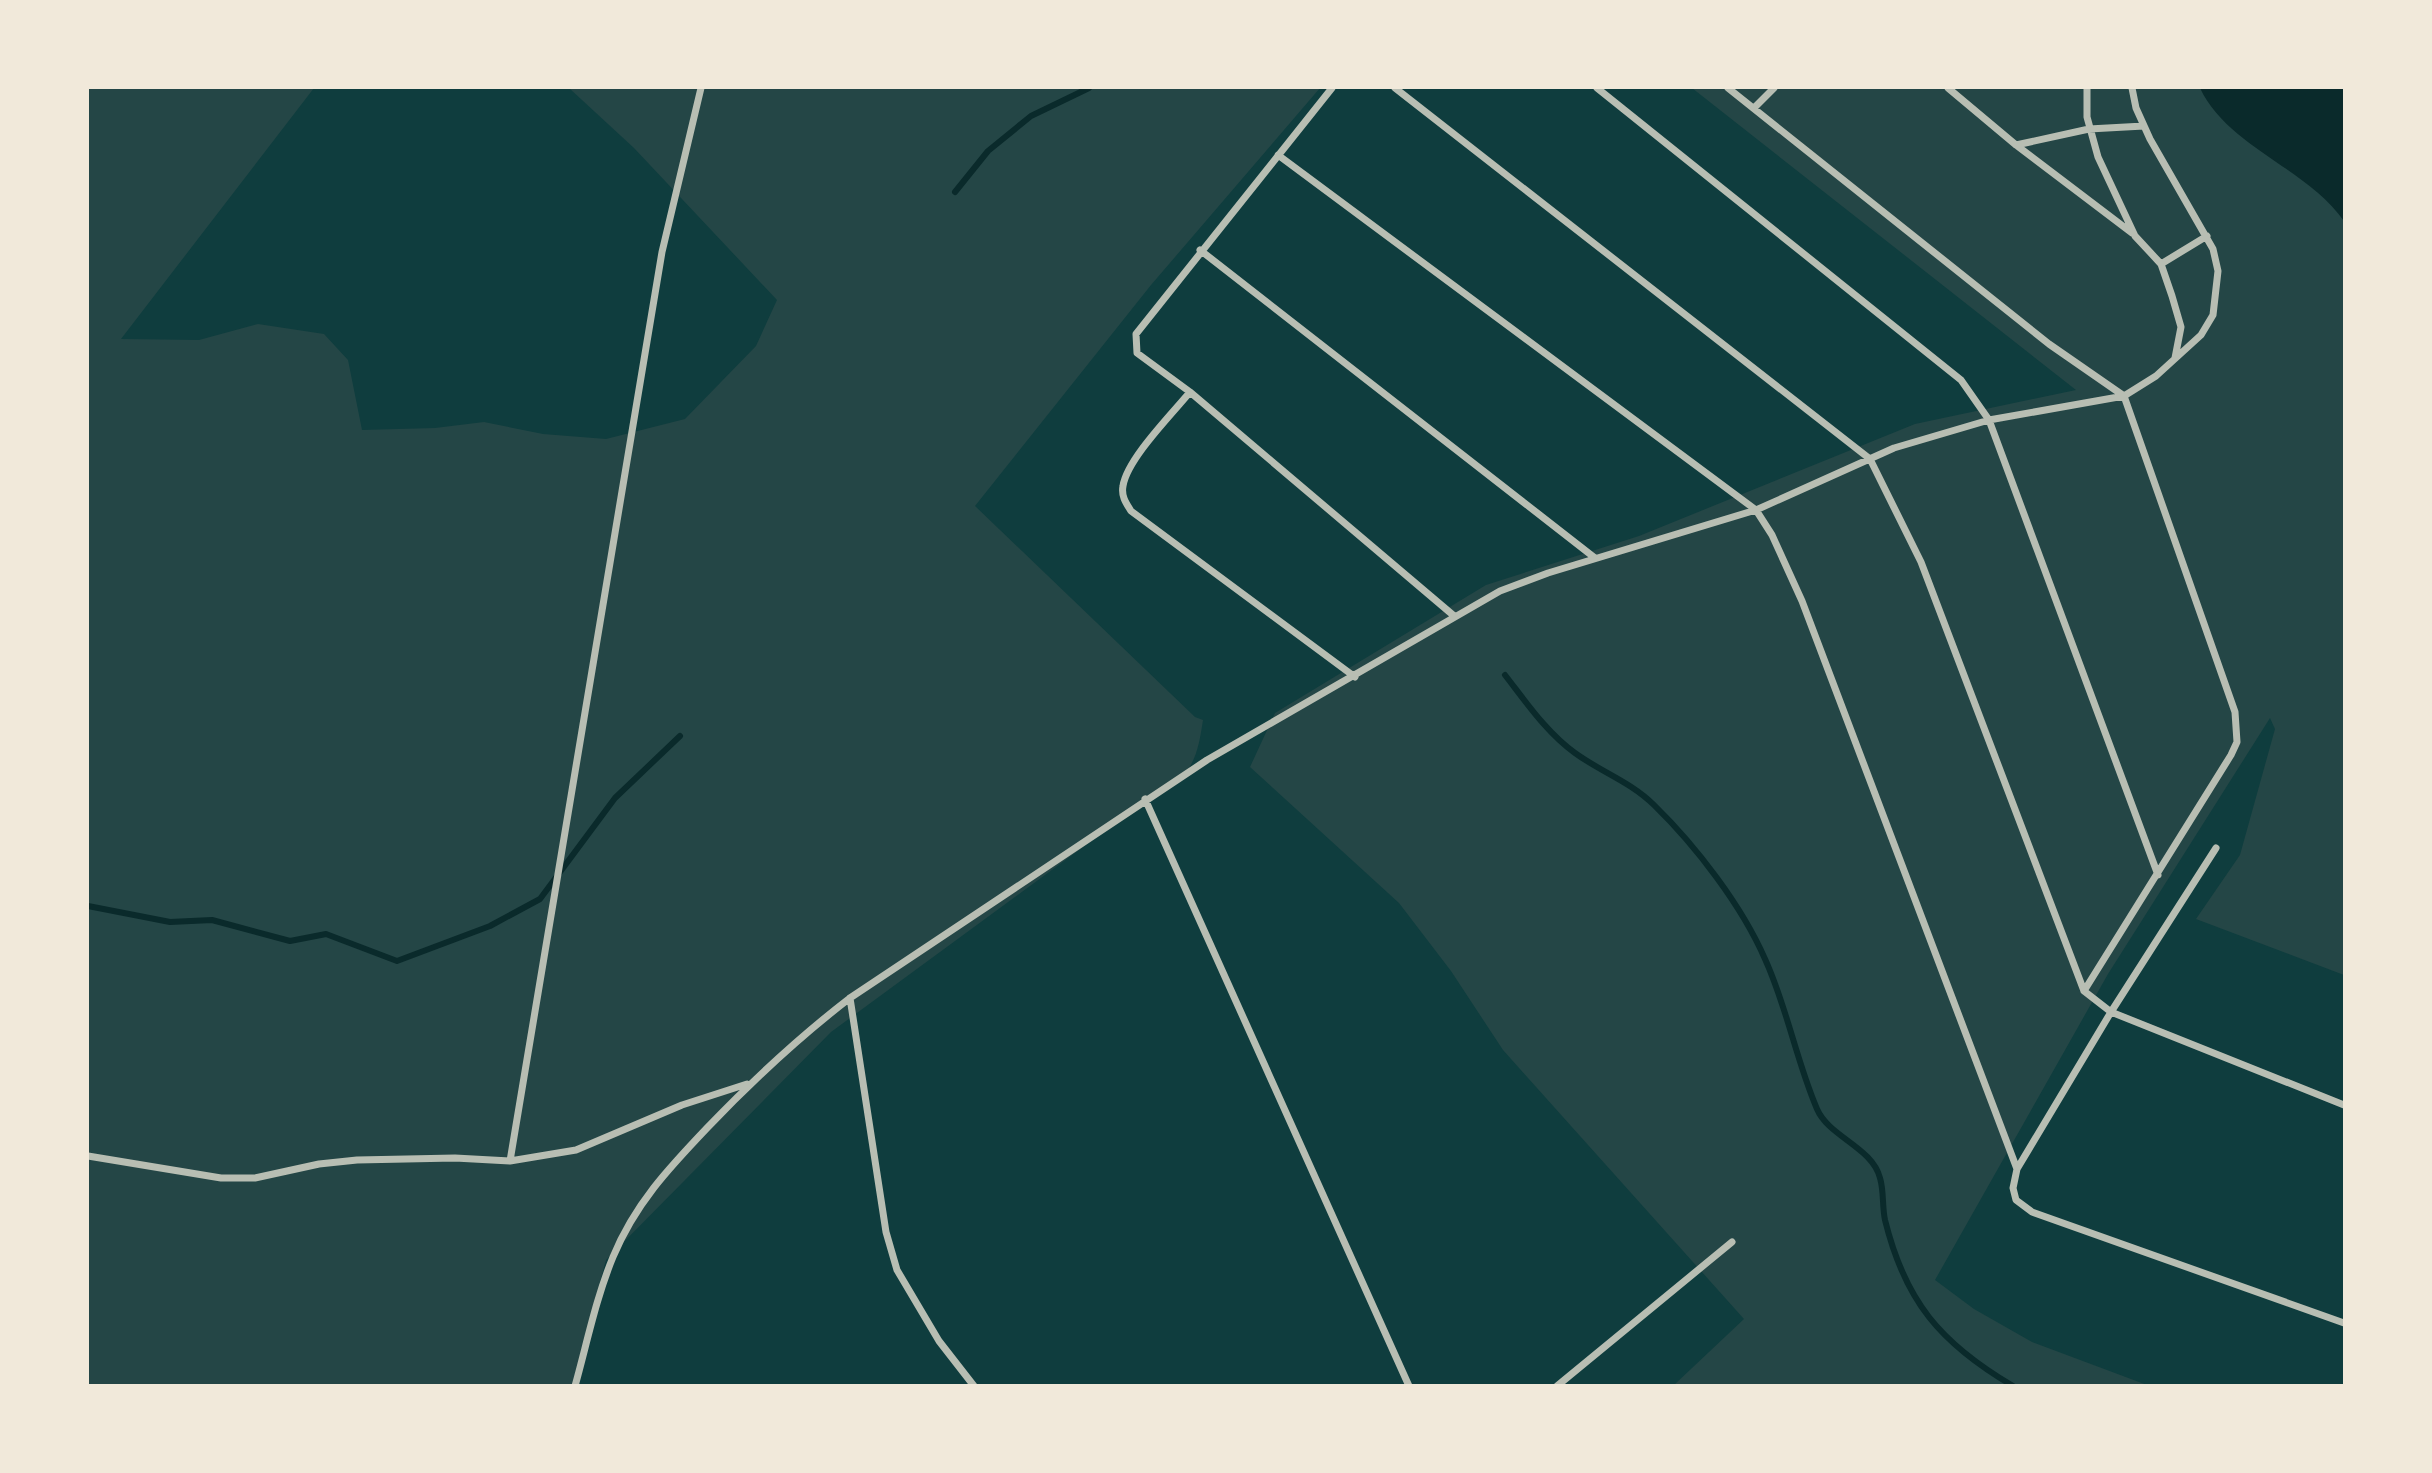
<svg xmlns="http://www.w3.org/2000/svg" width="2432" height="1473" viewBox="0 0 2432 1473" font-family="'Open Sans',sans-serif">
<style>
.green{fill:#244646}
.water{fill:#0a2a2b}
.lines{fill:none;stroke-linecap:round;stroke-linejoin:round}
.stream{stroke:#0a2a2b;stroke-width:6}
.minor{stroke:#b8beb3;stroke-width:7}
</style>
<rect width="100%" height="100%" fill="#0f3d3e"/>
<path class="green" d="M88,88h226l-193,251 78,1 59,-16 66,10 24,26 14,70 73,-2 49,-6 59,12 63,5 79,-20 71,-73 21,-46 -143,-152 -65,-60h751l-169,197 -176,221 220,211 8,3c-4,26 -8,54 -34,64l-338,248 -225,228 -34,125h-484z
M1692,88h652v887l-148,-56 44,-64 35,-126 -5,-11 -162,256 -173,306 39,29 58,33 115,43h-473l70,-66 -241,-269 -52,-79 -52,-68 -149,-136 25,-54 211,-128 153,-49 276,-112 161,-34z"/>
<path class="water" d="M2200,88h144v133c-37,-53 -116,-74 -144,-133z"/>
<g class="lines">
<path class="stream" d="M955,192l33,-41 43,-35 58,-28
M1505,675c21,27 42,58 70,78 26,19 56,29 79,52 42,41 88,101 111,154 22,48 31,101 52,150 12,28 55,38 63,69 4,13 2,28 5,42 20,81 55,123 128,166
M88,906l82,16 42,-2 78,21 36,-7 71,27 93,-35 50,-27 75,-101 65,-62"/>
<path class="minor" d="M1332,88l-196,246 1,19 53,39 263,223
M1395,88l475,371 51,103 163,429
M1597,88l364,292 28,40 169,455
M1728,88l321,256 75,52 111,316 2,30 -6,13 -147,236
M1948,88l68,57 116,88
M2087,88v29l11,40 37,79 26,28 11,32 9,31 -6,31
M1754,108l20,-20
M2016,145l73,-16 55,-3
M1278,155l478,355 16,25 30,66 215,568
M1200,250l395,308
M2161,264l46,-28
M1190,392c-18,22 -63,67 -67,94 -2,10 3,17 8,25l224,166
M1145,799l264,587
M2216,848l-105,164 -94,157 -4,19 3,12 16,12 312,111
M2084,991l27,21 233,93
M850,998l36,234 11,38 42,71 35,45
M88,1156l133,22h34l64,-14 38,-4 98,-2 55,3 66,-11 106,-45 65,-21
M510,1161l152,-909 39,-164
M575,1386c12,-43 21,-88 38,-129 22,-53 55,-88 94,-129 45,-47 91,-90 143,-130l357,-238 293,-169 48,-18 208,-63 138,-62 95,-28 135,-24 32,-20 45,-41 12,-20 5,-44 -5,-22 -63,-110 -14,-31 -4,-20
M1557,1386l175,-144"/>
</g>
<rect width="2432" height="1473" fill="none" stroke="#f1e9da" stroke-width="178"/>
</svg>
